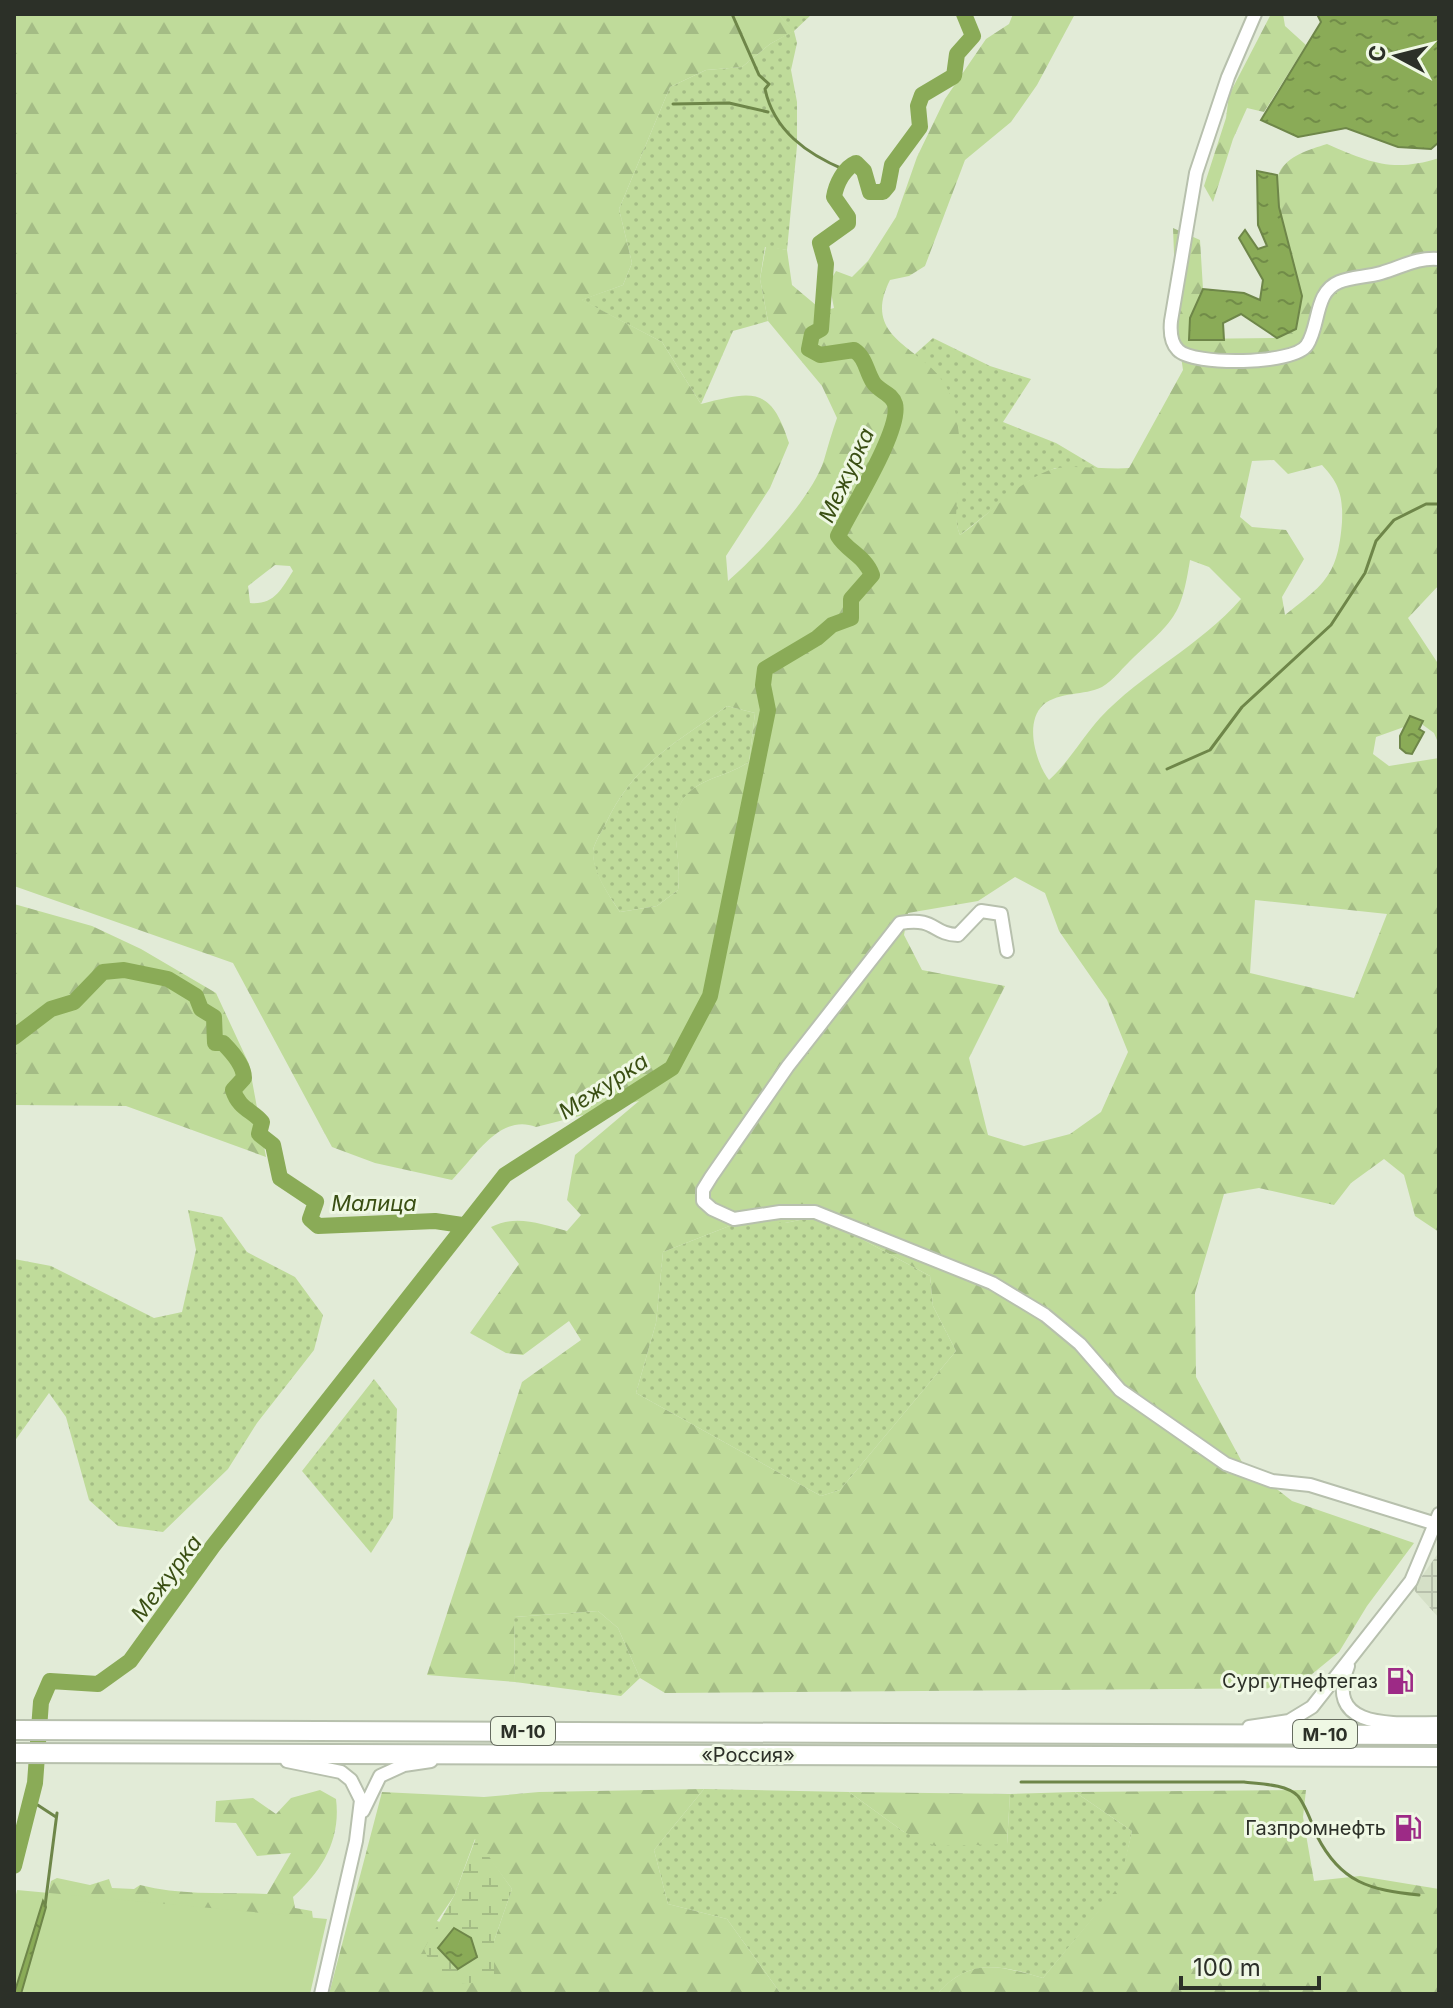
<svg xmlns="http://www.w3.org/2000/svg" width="1453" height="2008" viewBox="0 0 1453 2008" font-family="Inter,sans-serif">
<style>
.industrial{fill:url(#industrial-grid)}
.grass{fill:url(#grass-dots)}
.forest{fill:url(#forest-firs);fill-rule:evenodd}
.wetland{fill:url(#wetland-marsh)}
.garden{fill:#bfdb9a}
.water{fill:url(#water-ripples);stroke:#6e8649;stroke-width:2}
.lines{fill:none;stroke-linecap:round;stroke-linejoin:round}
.stream{stroke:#6e8649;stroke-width:3}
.river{stroke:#8aab57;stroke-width:16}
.minor-casing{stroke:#b7c0ad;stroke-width:16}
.highway-casing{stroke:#b7c0ad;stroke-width:22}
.minor{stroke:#fff;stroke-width:12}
.highway{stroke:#fff;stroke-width:18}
.labels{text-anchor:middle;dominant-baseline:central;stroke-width:6;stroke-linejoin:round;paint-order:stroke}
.shield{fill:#eff8e4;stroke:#666c60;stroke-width:2}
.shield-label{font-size:18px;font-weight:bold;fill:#2c3028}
.poi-label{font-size:20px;fill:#2c3028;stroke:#eff8e4;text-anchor:end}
.street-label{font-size:20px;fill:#2c3028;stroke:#eff8e4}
.water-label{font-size:22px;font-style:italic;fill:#3a4f13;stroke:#eff8e4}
</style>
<defs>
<pattern id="industrial-grid" width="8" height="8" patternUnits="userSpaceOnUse" patternTransform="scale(2)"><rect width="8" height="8" fill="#d5e0c7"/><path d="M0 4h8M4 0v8" fill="none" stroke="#b7c0ab"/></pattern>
<pattern id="grass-dots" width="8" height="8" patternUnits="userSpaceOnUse" patternTransform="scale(2)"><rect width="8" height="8" fill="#bfdb9a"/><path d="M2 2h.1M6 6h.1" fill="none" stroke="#a4bc85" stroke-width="1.8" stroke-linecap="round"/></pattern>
<pattern id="forest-firs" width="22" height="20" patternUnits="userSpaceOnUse" patternTransform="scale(2)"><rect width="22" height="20" fill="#bfdb9a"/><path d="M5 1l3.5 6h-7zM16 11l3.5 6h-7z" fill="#a4bc85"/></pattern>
<pattern id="wetland-marsh" width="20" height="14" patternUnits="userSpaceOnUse" patternTransform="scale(2)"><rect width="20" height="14" fill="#bfdb9a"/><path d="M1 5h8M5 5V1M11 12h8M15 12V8" fill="none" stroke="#a4bc85"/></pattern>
<pattern id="water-ripples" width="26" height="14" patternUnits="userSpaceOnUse" patternTransform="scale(2)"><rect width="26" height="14" fill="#8aab57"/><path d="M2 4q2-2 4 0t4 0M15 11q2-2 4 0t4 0" fill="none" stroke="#718c48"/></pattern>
</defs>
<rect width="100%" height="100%" fill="#e2ebd7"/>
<path class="industrial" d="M1439,1552v66l-26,-29z"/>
<path class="grass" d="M778,14h34l-18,17 3,12 -6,27 6,32v44l-10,104 -22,-3 -5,32 8,42 -35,10 -32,73 -39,-62 -81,-42 42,-15 9,-22 -13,-54 51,-122 36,-17 36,-3 28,-23 23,-13z
M933,338l57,28 41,13 -28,43 53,21 47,28 -48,-3 -26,13 -69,54c-12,-28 4,-62 -3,-92 -7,-30 -29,-61 -42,-89z
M727,706l28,7 -6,49c-14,9 -26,12 -40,18 -53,22 -25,68 -31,110l-21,16 -37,6c-11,-17 -28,-39 -27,-61 1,-8 9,-20 13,-28 29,-61 69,-79 121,-117z
M188,1210l34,7 25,35 48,25 28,38 -9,35 -57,73 -29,46 -65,63 -45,-6 -29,-26 -23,-83 -17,-24 -35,49v-183l37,7 103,52 28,-6 14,-62z
M819,1216l111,60 3,30 23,45 -116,139 -19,6 -185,-103 20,-70 7,-71 74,-29h48z
M374,1379l23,30 -4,109 -22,35 -69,-82z
M598,1611l20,17 22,50 -19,18 -106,-14 -1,-65z
M704,1789l145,3 55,40 103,12 3,-50 65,-2 57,39 -12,55 -77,92c-43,-13 -73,-21 -106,16h-156l-54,-75 -59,-15 -14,-54z"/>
<path class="forest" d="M14,14h764l16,17 -24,13 -28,23 -36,3 -36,17 -51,122 13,54 -9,22 -41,15 80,42 39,62c52,-13 70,-18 88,39l-19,45 -44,68 2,25c30,-26 84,-83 96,-121 4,-14 8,-28 13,-42l-15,-32 -54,-65 -8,-42 6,-33 21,4 5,35 31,26 11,-3 -5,-25 7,-12 16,6 16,-16 28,-44 21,-60 28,-58 41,-60 23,-15 4,-10h62l-38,71 -26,37 -46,38 -40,106 -16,10 -19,4c-31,61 37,67 57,108 12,25 14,58 13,85 -1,20 -8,43 0,62 28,-19 62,-57 93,-66 17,-5 54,1 76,-1l54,-98 -6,-41 -4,-101 27,12 3,49 -13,29v21l87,-1 25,-42c-6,-26 -35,-100 -23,-123 9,-18 30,-23 48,-29 42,18 65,29 112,14v427l-31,33 31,47v80l-5,-12 -11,-8v-4h-16l-3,6 -28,10 -3,17 16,12 50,-8v474l-24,-16 -11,-41 -20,-16 -33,24 -17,22 -75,-17 -35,6 -29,99 1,84 46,85 50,39 122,42 -47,63 -28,46 -44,36 -630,5 -25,-15 -22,-50 -20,-17 -84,6 1,65 -88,-7 95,-293 59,-42 -12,-19 -46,34 -17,-2 -36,-20 49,-69 -28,-37c25,-13 50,-3 76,4l14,-16 -14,-15 8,-45 64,-54 -103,26c-36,-14 -60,29 -84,53l-77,-17 -43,-16 -99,-184 -219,-77zM1274,460l14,14 34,-9c18,19 21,32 20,57 -4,53 -17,62 -57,93l-3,-18 22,-38 -18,-29 -34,-3 -12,-10 12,-56zM1190,560l19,7 32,32c-41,47 -99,74 -141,119 -18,20 -31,44 -51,62 -13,-17 -25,-57 -6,-75 17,-14 41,-9 59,-18 11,-6 22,-21 32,-30 40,-37 47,-40 56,-97zM275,565l15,1 3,5c-12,19 -19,34 -43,32l-2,-17zM727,706l28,7 -6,49c-14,9 -26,12 -40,18 -54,22 -25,68 -31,110l-21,16 -37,6c-11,-17 -27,-39 -27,-61 1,-8 9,-20 13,-28 29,-61 69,-79 121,-117zM1015,877l30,16 14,38 48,69 21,52 -27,60 -31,22 -46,12 -36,-11 -19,-77 36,-72 -83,-16 -18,-35 4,-22 70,-12zM1255,900l132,14 -33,84 -104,-25zM819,1216l111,60 3,30 23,45 -116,139 -19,6 -185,-103 20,-70 7,-71 74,-29h48z
M1271,14h12l2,12 21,19 -42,67 -17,-4 -14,31 -20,63 -9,-16 22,-68 3,-23z
M14,904l78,22 49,23 75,44 33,71 17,93 -140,-51 -112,-1z
M704,1789l-50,61 14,54 59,15 54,75h-452l53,-202 102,5 55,-5zM475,1839l37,50 -18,52 -57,-20 17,-25z
M320,1790l16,9c5,40 -13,71 -43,98l2,11 17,3 2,17 -266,-33 3,-14 6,-3 33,7 19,-6 3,9 22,1 6,-4c43,11 84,7 127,9l24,-41 -34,3 -21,-33 -21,-1 1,-21 37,-3 23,16 15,-16z
M1306,1790l-3,27 11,64 46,-5 79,13v105h-502c34,-38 63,-28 106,-16l76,-92 13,-55 -57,-39z
M849,1792l161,2 -3,50 -72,2 -31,-14z"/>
<path class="wetland" d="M476,1838l36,51 -18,52v41l-55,2 -15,-35 30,-53z"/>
<path class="garden" d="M17,1890l310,29 -17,75h-296v-90z"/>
<path class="water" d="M1317,14h122v128l-8,7 -33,-2 -52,-19 -48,9 -37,-17 60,-98z
M1257,171l20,4 2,32 23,89 -6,33 -19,9 -36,-24 -18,9 1,17h-35l1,-22 13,-29 41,4 16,7 3,-20 -24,-42 6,-8 13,19 9,-3 -9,-21z
M1410,716l13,5 -4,8 5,3 -12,22 -6,-1 -6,-5v-12z
M43,1901l3,6 -25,87h-7z
M454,1928l17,10 6,19 -19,12 -20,-21z"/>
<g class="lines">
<path class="stream" d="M732,14l27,61 10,9 -4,5c9,42 42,65 80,81
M673,104l56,-1 39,9
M1167,769l43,-19 32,-43 89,-82 34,-52 11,-32 18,-21 32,-16h13
M1021,1782h223c16,2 42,2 54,14 8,10 14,28 19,40 24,47 53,54 102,59
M30,1800l26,17
M45,1906l12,-93"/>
<path class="river" d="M14,1037l37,-28 23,-7 29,-30 21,-2 44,9 28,17 5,13 13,8 1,26h8c8,8 21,23 21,35l-11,12c6,19 19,20 29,32l-3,12 14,11 7,33 36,24 -6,17 8,7 117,-5 27,4
M14,1866l21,-83 6,-81 9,-21 48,3 32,-23 83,-115 292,-371 167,-107 38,-72 58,-286 -5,-25 2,-16 52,-31 15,-13 19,-7v-19l21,-24c-7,-19 -25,-24 -34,-39 13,-27 64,-107 57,-132 -4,-12 -16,-12 -22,-22 -7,-11 -7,-24 -19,-32l-34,5 -11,-6 3,-15 9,-5 5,-65 -6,-21 28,-20v-6l-14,-20c2,-13 10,-29 22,-34l8,8 6,21h13l5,-6 4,-21 28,-38 -2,-21 4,-11 32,-19 3,-22 16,-18 -9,-22"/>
<g class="minor-casing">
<path id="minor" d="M1255,14l-27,63 -32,96 -25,148c-1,10 -1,21 7,29 15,16 116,15 129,-5 13,-19 7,-53 32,-63 12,-5 28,-5 42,-9 21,-6 36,-16 58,-14
M1007,951l-6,-37 -20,-3 -23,24c-27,-1 -21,-18 -58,-12l-112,143 -77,111 -8,13v11l9,8 22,10 46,-7h35l177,71 53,32 35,29 40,46 106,74 46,17 38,4 126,39
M1348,1666c-26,66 51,57 91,57
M1249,1727l40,-6 23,-14 99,-126 28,-67
M287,1761l54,11 10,8 10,20 -5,41 -35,153
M363,1811l17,-35 24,-11 27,-4"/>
</g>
<g class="highway-casing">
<path id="highway" d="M14,1730l1425,5
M14,1753l1425,4"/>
</g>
<use href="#minor" class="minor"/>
<use href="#highway" class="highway"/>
</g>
<defs>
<g id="fuel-bare" transform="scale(2.16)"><path d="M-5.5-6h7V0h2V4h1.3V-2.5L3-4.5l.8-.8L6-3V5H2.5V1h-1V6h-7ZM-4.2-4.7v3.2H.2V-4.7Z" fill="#9d2a86" stroke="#eff8e4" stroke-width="2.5" paint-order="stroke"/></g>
</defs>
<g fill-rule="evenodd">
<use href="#fuel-bare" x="1400" y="1681"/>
<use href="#fuel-bare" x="1408" y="1828"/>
</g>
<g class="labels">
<g class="shield">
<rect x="491" y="1717" width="64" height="28" rx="6"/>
<rect x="1293" y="1720" width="64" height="28" rx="6"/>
</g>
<g class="shield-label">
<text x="523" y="1731">М-10</text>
<text x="1325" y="1734">М-10</text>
</g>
<g class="poi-label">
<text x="1378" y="1681">Сургутнефтегаз</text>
<text x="1386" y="1828">Газпромнефть</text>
</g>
<g class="street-label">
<text x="748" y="1755">«Россия»</text>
</g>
<g class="water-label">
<text transform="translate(846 475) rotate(-65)">Межурка</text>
<text transform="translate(603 1086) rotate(-33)">Межурка</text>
<text x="374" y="1203">Малица</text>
<text transform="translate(166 1578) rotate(-53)">Межурка</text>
</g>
</g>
<rect width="1453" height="2008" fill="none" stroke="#2c3028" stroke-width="32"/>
<g transform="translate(1397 56) rotate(277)" stroke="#eff8e4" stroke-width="6" paint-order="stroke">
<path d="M0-6L14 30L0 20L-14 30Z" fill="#2c3028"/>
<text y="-12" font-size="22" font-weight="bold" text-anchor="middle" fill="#2c3028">С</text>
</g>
<path d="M1181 1976v12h138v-12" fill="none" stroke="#2c3028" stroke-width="4"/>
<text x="1193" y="1976" font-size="24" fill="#2c3028" stroke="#eff8e4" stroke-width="6" paint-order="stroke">100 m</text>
</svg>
